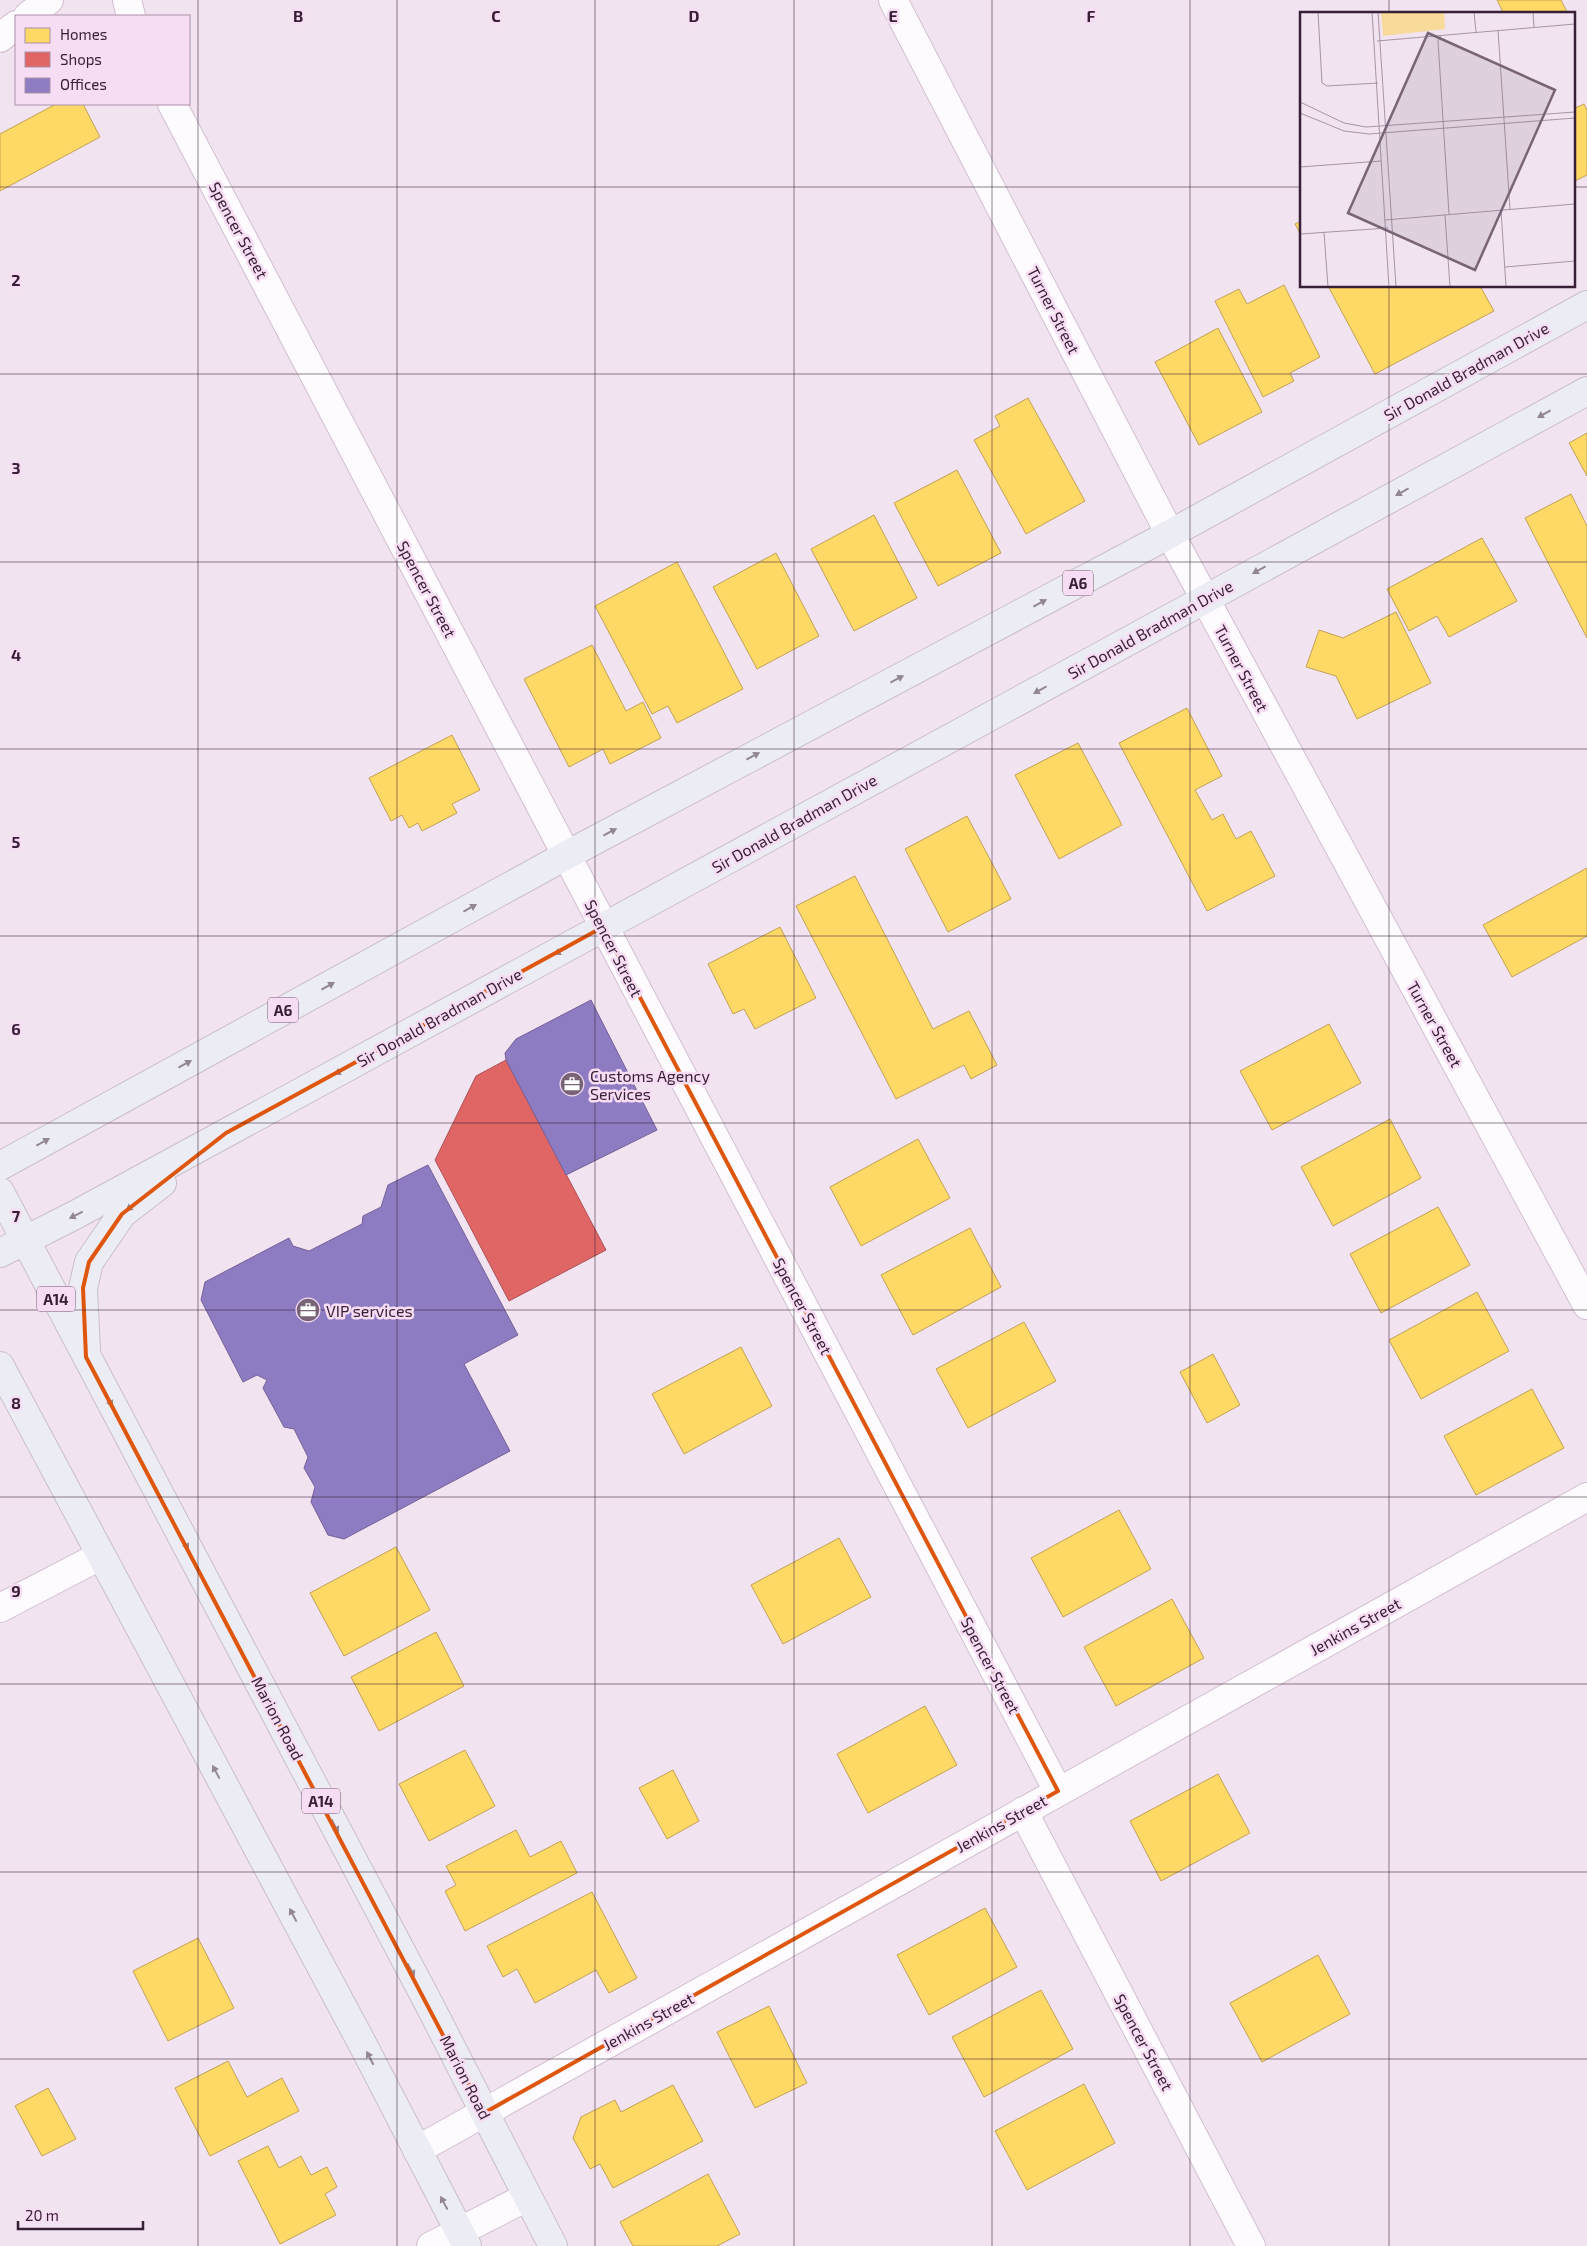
<svg xmlns="http://www.w3.org/2000/svg" width="1587" height="2246" viewBox="0 0 1587 2246" font-family="'Exo 2',sans-serif">
<style>
.homes{fill:#ffd966;stroke:#c3a157}
.shops{fill:#e06666;stroke:#ad5157}
.offices{fill:#8e7cc3;stroke:#746098}
.lines{fill:none;stroke-linecap:round;stroke-linejoin:round}
.street-casing{stroke:#d3bfd1;stroke-width:30}
.primary-casing{stroke:#cabfc9;stroke-width:30}
.street{stroke:#fdfbfd;stroke-width:28}
.primary{stroke:#ececf4;stroke-width:28}
.oneway{fill:#928694}
.marked{fill:none;stroke:#df560e;stroke-width:4;stroke-linejoin:round}
.grid{fill:none;stroke:#371f35;stroke-width:1;stroke-opacity:0.55}
.labels{text-anchor:middle;dominant-baseline:central;stroke-width:5;stroke-linejoin:round;paint-order:stroke}
.shield{fill:#f7ddf4;stroke:#71586e;stroke-width:1}
.shield-label{font-size:15px;font-weight:bold;fill:#371f35}
.street-label{font-size:16px;fill:#371f35;stroke:#f7ddf4}
.poi-label{font-size:16px;fill:#371f35;stroke:#f7ddf4;text-anchor:start}
.inset-road{fill:none;stroke:#a795a5;stroke-width:1}
.view{fill:#786476;fill-opacity:0.15;stroke:#786476;stroke-width:2.5}
.inset-edge{fill:none;stroke:#371f35;stroke-width:2.5}
.grid-label{font-size:16px;text-anchor:middle;font-weight:bold;fill:#371f35;stroke:#f7ddf4;stroke-width:5;stroke-linejoin:round;paint-order:stroke}
</style>
<rect width="100%" height="100%" fill="#f1e3f0"/>
<path class="homes" d="M1497,0h64l6,12 -63,2z
M56,104h27l17,33 -100,54v-57z
M1584,104l3,6v65l-14,7v-73z
M1301,221v14l-6,-11z
M1284,285l36,72 -30,16 4,8 -31,16 -48,-96 24,-12 8,15z
M1328,286h152l14,25 -119,63z
M1218,328l44,84 -63,33 -44,-83z
M1028,398l57,103 -59,33 -52,-94 26,-14 -5,-10z
M1587,433v43l-18,-33z
M957,470l44,83 -63,33 -44,-83z
M1571,494l16,32v112l-62,-120z
M874,515l43,83 -63,33 -43,-82z
M1482,538l35,63 -68,36 -12,-21 -28,15 -22,-42z
M776,553l43,83 -62,33 -44,-82z
M677,562l66,127 -66,34 -9,-17 -16,8 -57,-108z
M1396,612l35,71 -74,36 -21,-43 -30,-9 13,-37 24,8z
M592,645l34,66 17,-9 18,36 -51,26 -7,-15 -34,18 -45,-88z
M1187,708l35,68 -27,14 17,30 11,-6 13,25 15,-8 24,45 -68,35 -88,-168z
M452,735l28,55 -28,14 5,9 -35,18 -4,-8 -9,5 -7,-13 -11,6 -22,-43z
M1078,743l44,82 -63,34 -44,-84z
M967,816l44,83 -63,33 -43,-83z
M1587,868v68l-75,41 -29,-52z
M855,876l78,153 36,-18 28,54 -26,14 -7,-14 -68,34 -100,-193z
M780,927l36,71 -61,31 -11,-20 -11,5 -25,-50z
M1329,1024l32,59 -89,47 -32,-59z
M1390,1119l31,59 -88,48 -32,-59z
M918,1139l32,59 -89,48 -31,-59z
M1438,1207l32,58 -89,48 -31,-59z
M970,1228l31,59 -88,48 -32,-60z
M1477,1292l32,59 -88,48 -32,-59z
M1024,1322l32,59 -88,47 -32,-59z
M741,1347l31,59 -88,48 -32,-60z
M1213,1354l27,51 -33,18 -27,-51z
M1532,1389l32,59 -88,47 -32,-59z
M1119,1510l32,59 -88,48 -32,-59z
M839,1538l32,59 -88,47 -32,-59z
M396,1547l34,63 -86,46 -34,-63z
M1172,1599l32,59 -88,48 -32,-59z
M436,1632l28,54 -85,45 -28,-54z
M925,1706l32,59 -89,48 -31,-59z
M465,1750l30,56 -66,35 -30,-57z
M673,1770l26,51 -32,18 -28,-51z
M1218,1774l32,59 -89,48 -31,-60z
M516,1830l14,27 31,-16 16,32 -112,58 -20,-40 11,-6 -10,-19z
M592,1892l45,86 -28,15 -13,-23 -61,33 -18,-34 -14,8 -16,-31z
M985,1908l32,59 -88,48 -32,-60z
M198,1938l36,70 -66,33 -35,-70z
M1318,1955l32,59 -88,48 -32,-59z
M1041,1990l32,59 -89,48 -32,-60z
M769,2006l38,77 -52,25 -38,-76z
M228,2061l19,36 35,-19 17,33 -89,45 -35,-68z
M1084,2084l31,59 -88,47 -32,-59z
M673,2085l30,56 -90,47 -13,-24 -10,5 -17,-31 8,-21 34,-17 6,12z
M48,2088l28,51 -34,17 -27,-50z
M268,2146l11,22 22,-12 10,19 16,-8 10,20 -12,7 11,21 -56,29 -42,-83z
M708,2174l32,60 -23,12h-84l-13,-24z"/>
<path class="shops" d="M506,1060l100,190 -97,51 -74,-141 41,-84z"/>
<path class="offices" d="M591,1000l66,130 -91,45 -60,-115 -1,-7 11,-14z
M428,1165l90,170 -54,29 46,87 -166,88 -16,-4 -17,-33 4,-15 -11,-19 4,-11 -14,-28 -10,-2 -21,-39 4,-8 -10,-5 -14,7 -42,-82 4,-18 84,-44 4,8 16,5 53,-27 1,-8 18,-9 7,-22z"/>
<g class="lines">
<g class="street-casing">
<path id="street" d="M127,0l4,16
M893,0l277,534 417,771
M28,16l21,-16
M0,38l16,-13
M172,104l886,1687
M0,1608l100,-52
M1023,1811l228,435
M417,2150l1170,-653
M431,2246l96,-49"/>
</g>
<g class="primary-casing">
<path id="primary" d="M0,1166l567,-311 603,-321 417,-229
M0,1192l430,814 123,240
M0,1253l75,-38 151,-82 1361,-742
M86,1350l-3,-62 6,-26 33,-48 40,-31
M0,1366l363,679 104,201"/>
</g>
<use href="#street" class="street"/>
<use href="#primary" class="primary"/>
</g>
<defs><path id="oneway-solid" d="M-6-.8H1V-3.2L6.5 0L1 3.2V.8H-6Z" transform="scale(1.25)"/></defs>
<g class="oneway">
<use href="#oneway-solid" transform="translate(1544 414) rotate(151)"/>
<use href="#oneway-solid" transform="translate(1402 492) rotate(151)"/>
<use href="#oneway-solid" transform="translate(1259 570) rotate(151)"/>
<use href="#oneway-solid" transform="translate(1040 603) rotate(-28)"/>
<use href="#oneway-solid" transform="translate(897 679) rotate(-28)"/>
<use href="#oneway-solid" transform="translate(1040 690) rotate(151)"/>
<use href="#oneway-solid" transform="translate(753 756) rotate(-28)"/>
<use href="#oneway-solid" transform="translate(610 832) rotate(-28)"/>
<use href="#oneway-solid" transform="translate(470 908) rotate(-29)"/>
<use href="#oneway-solid" transform="translate(561 951) rotate(151)"/>
<use href="#oneway-solid" transform="translate(328 986) rotate(-29)"/>
<use href="#oneway-solid" transform="translate(185 1064) rotate(-29)"/>
<use href="#oneway-solid" transform="translate(341 1071) rotate(151)"/>
<use href="#oneway-solid" transform="translate(43 1142) rotate(-29)"/>
<use href="#oneway-solid" transform="translate(132 1206) rotate(142)"/>
<use href="#oneway-solid" transform="translate(76 1215) rotate(153)"/>
<use href="#oneway-solid" transform="translate(109 1400) rotate(62)"/>
<use href="#oneway-solid" transform="translate(185 1543) rotate(62)"/>
<use href="#oneway-solid" transform="translate(216 1772) rotate(-118)"/>
<use href="#oneway-solid" transform="translate(335 1826) rotate(62)"/>
<use href="#oneway-solid" transform="translate(293 1915) rotate(-118)"/>
<use href="#oneway-solid" transform="translate(411 1970) rotate(62)"/>
<use href="#oneway-solid" transform="translate(370 2058) rotate(-117)"/>
<use href="#oneway-solid" transform="translate(444 2203) rotate(-118)"/>
</g>
<path class="marked" d="M603,927l455,864 -574,322 -398,-756 -3,-69 6,-26 33,-48 104,-81z"/>
<path class="grid" d="M198,0v2246M397,0v2246M595,0v2246M794,0v2246M992,0v2246M1190,0v2246M1389,0v14M0,187h1301M1573,187h14M1389,286v1960M0,374h1587M0,562h1587M0,749h1587M0,936h1587M0,1123h1587M0,1310h1587M0,1497h1587M0,1684h1587M0,1872h1587M0,2059h1587"/>
<defs>
<g id="office-disc" transform="scale(1.25)"><circle r="9.5" fill="#786476" stroke="#f7ddf4"/><path d="M-6-3h4V-5.5h4V-3h4V5H-6ZM-1-4.5V-3h2v-1.5ZM-6 0V1H6V0Z" fill="#fff"/></g>
</defs>
<g fill-rule="evenodd">
<use href="#office-disc" x="572" y="1084"/>
<use href="#office-disc" x="308" y="1310"/>
</g>
<g class="labels">
<g class="shield">
<rect x="1063" y="570.5" width="30" height="25" rx="4"/>
<rect x="268" y="997.5" width="30" height="25" rx="4"/>
<rect x="37" y="1286.5" width="38" height="25" rx="4"/>
<rect x="302" y="1788.5" width="38" height="25" rx="4"/>
</g>
<g class="shield-label">
<text x="1078" y="583">A6</text>
<text x="283" y="1010">A6</text>
<text x="56" y="1299">A14</text>
<text x="321" y="1801">A14</text>
</g>
<g class="street-label">
<text transform="translate(239 230) rotate(62)">Spencer Street</text>
<text transform="translate(1054 310) rotate(63)">Turner Street</text>
<text transform="translate(1466 371) rotate(-29)">Sir Donald Bradman Drive</text>
<text transform="translate(427 589) rotate(62)">Spencer Street</text>
<text transform="translate(1150 629) rotate(-29)">Sir Donald Bradman Drive</text>
<text transform="translate(1242 668) rotate(62)">Turner Street</text>
<text transform="translate(794 823) rotate(-29)">Sir Donald Bradman Drive</text>
<text transform="translate(614 948) rotate(63)">Spencer Street</text>
<text transform="translate(439 1017) rotate(-29)">Sir Donald Bradman Drive</text>
<text transform="translate(1435 1024) rotate(61)">Turner Street</text>
<text transform="translate(803 1306) rotate(62)">Spencer Street</text>
<text transform="translate(1355 1626) rotate(-29)">Jenkins Street</text>
<text transform="translate(991 1665) rotate(62)">Spencer Street</text>
<text transform="translate(278 1718) rotate(62)">Marion Road</text>
<text transform="translate(1001 1823) rotate(-29)">Jenkins Street</text>
<text transform="translate(648 2021) rotate(-29)">Jenkins Street</text>
<text transform="translate(1144 2042) rotate(62)">Spencer Street</text>
<text transform="translate(466 2077) rotate(63)">Marion Road</text>
</g>
<g class="poi-label">
<text x="590" y="1075">Customs Agency<tspan x="590" dy="18">Services</tspan></text>
<text x="326" y="1310">VIP services</text>
</g>
</g>
<g transform="translate(1300 12)">
<rect width="275" height="275" fill="#f1e3f0"/>
<path d="M81,0h63l1,17 -62,7z" fill="#f8da9a"/>
<path class="inset-road" d="M18,0l4,71 5,3 51,-3M72,0l17,275M78,0l18,275M174,0l2,20M233,0l1,15M198,18l12,179M141,23l-3,6 11,173M77,29l198,-17M0,90l44,21 22,4 209,-15M0,101l44,18 25,3 206,-16M0,155l81,-6M201,198l5,77M145,203l5,72M85,208l190,-16M24,220l4,55M0,222l88,-6M205,255l70,-6"/>
<path class="view" d="M128,21l127,57 -80,180 -127,-57z"/>
<rect width="275" height="275" class="inset-edge"/>
</g>
<g class="grid-label">
<text x="298" y="22">B</text>
<text x="496" y="22">C</text>
<text x="694" y="22">D</text>
<text x="893" y="22">E</text>
<text x="1091" y="22">F</text>
<text x="16" y="286">2</text>
<text x="16" y="474">3</text>
<text x="16" y="661">4</text>
<text x="16" y="848">5</text>
<text x="16" y="1035">6</text>
<text x="16" y="1222">7</text>
<text x="16" y="1409">8</text>
<text x="16" y="1597">9</text>
</g>
<rect x="15" y="15" width="175" height="90" fill="#f7ddf4" stroke="#aa91a8"/>
<rect x="25" y="28" width="25" height="15" fill="#ffd966" stroke="#aa91a8"/>
<text x="60" y="40" font-size="15" fill="#371f35">Homes</text>
<rect x="25" y="52" width="25" height="15" fill="#e06666" stroke="#aa91a8"/>
<text x="60" y="65" font-size="15" fill="#371f35">Shops</text>
<rect x="25" y="78" width="25" height="15" fill="#8e7cc3" stroke="#aa91a8"/>
<text x="60" y="90" font-size="15" fill="#371f35">Offices</text>
<path d="M18 2221v8h125v-8" fill="none" stroke="#371f35" stroke-width="2.5"/>
<text x="25" y="2221" font-size="15" fill="#371f35" stroke="#f7ddf4" stroke-width="4" paint-order="stroke">20 m</text>
</svg>
